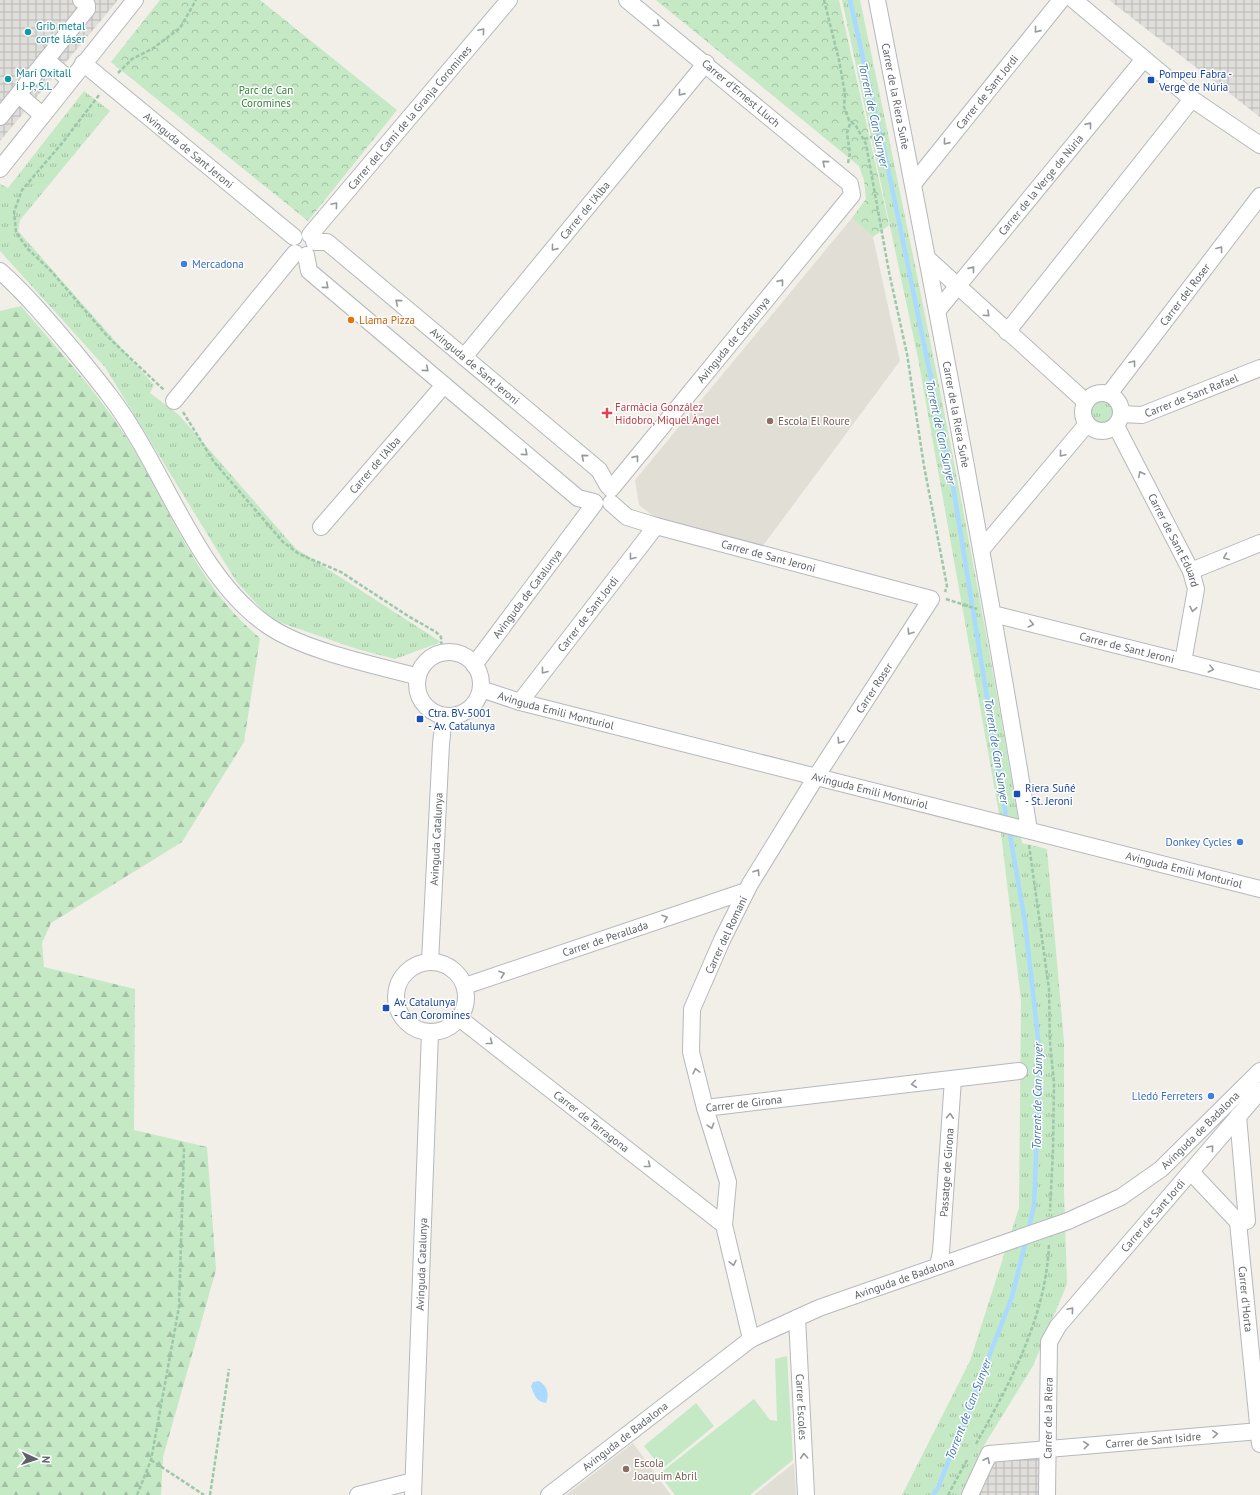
<svg xmlns="http://www.w3.org/2000/svg" width="1260" height="1495" viewBox="0 0 1260 1495" font-family="'PT Sans',sans-serif">
<style>
.industrial{fill:url(#industrial-grid)}
.education{fill:#e1ded6}
.grass{fill:url(#grass-tufts)}
.forest{fill:url(#forest-firs)}
.park{fill:url(#park-crowns)}
.pitch{fill:#c5e8c5}
.water{fill:#aadaff}
.lines{fill:none;stroke-linecap:round;stroke-linejoin:round}
.stream{stroke:#aadaff;stroke-width:4.5}
.minor-casing{stroke:#b5b8bc;stroke-width:18}
.path{stroke:#9cc7a9;stroke-width:2.5;stroke-dasharray:4 2;stroke-linecap:butt}
.minor{stroke:#fff;stroke-width:16}
.minor-bridge-casing{stroke:#b5b8bc;stroke-width:18;stroke-linecap:butt}
.minor-bridge{stroke:#fff;stroke-width:16}
.oneway{stroke:#979a9d}
.culture-dot{fill:#0f9aa8;stroke:#fff;stroke-width:1.5}
.transit-dot{fill:#1a4fb4;stroke:#fff;stroke-width:1.5}
.shop-dot{fill:#3f7fe0;stroke:#fff;stroke-width:1.5}
.food-dot{fill:#e8710a;stroke:#fff;stroke-width:1.5}
.health-dot{fill:#e0444e;stroke:#fff;stroke-width:1.5}
.education-dot{fill:#8d6e63;stroke:#fff;stroke-width:1.5}
.labels{text-anchor:middle;dominant-baseline:central;stroke-width:3;stroke-linejoin:round;paint-order:stroke}
.culture-label{font-size:11px;fill:#0d838f;stroke:#fff;text-anchor:start}
.transit-label{font-size:11px;fill:#164399;stroke:#fff;text-anchor:start}
.park-label{font-size:11px;fill:#348238;stroke:#fff}
.street-label{font-size:11px;fill:#5f6368;stroke:#fff}
.shop-label{font-size:11px;fill:#366cbe;stroke:#fff;text-anchor:end}
.food-label{font-size:11px;fill:#c56008;stroke:#fff;text-anchor:start}
.health-label{font-size:11px;fill:#be3a42;stroke:#fff;text-anchor:start}
.education-label{font-size:11px;fill:#785e54;stroke:#fff;text-anchor:start}
.water-label{font-size:12px;font-style:italic;fill:#4174aa;stroke:#fff}
</style>
<defs>
<pattern id="industrial-grid" width="8" height="8" patternUnits="userSpaceOnUse"><rect width="8" height="8" fill="#e0deda"/><path d="M0 4h8M4 0v8" fill="none" stroke="#b9b8b5"/></pattern>
<pattern id="grass-tufts" width="24" height="20" patternUnits="userSpaceOnUse"><rect width="24" height="20" fill="#c5e8c5"/><path d="M3 7l-1-3M5 7V3M7 7l1-3M15 17l-1-3M17 17v-4M19 17l1-3" fill="none" stroke="#a3c0a4"/></pattern>
<pattern id="forest-firs" width="22" height="20" patternUnits="userSpaceOnUse"><rect width="22" height="20" fill="#c5e8c5"/><path d="M5 1l3.5 6h-7zM16 11l3.5 6h-7z" fill="#a3c0a4"/></pattern>
<pattern id="park-crowns" width="20" height="18" patternUnits="userSpaceOnUse"><rect width="20" height="18" fill="#c5e8c5"/><path d="M2 6a3 3 0 1 1 6 0M12 15a3 3 0 1 1 6 0" fill="none" stroke="#a3c0a4"/></pattern>
</defs>
<rect width="100%" height="100%" fill="#f1efe8"/>
<path class="industrial" d="M0,0h118l-118,141z
M1109,0h151v117z
M1041,1441l-1,54h-80l20,-43z"/>
<path class="education" d="M852,218l21,19 27,124 -138,186 -106,-29 -17,-13 -4,-25z
M633,1443l38,52h-105z
M794,1463l2,32h-42z"/>
<path class="grass" d="M842,0h18c59,280 116,561 162,843l25,6 17,193v150l3,92 -34,82 -53,86 -20,43h-58l68,-134 49,-153 2,-208 -23,-192 -80,-450z
M84,91l26,20 -90,109 -2,11 136,154 -4,8 29,22 116,133 146,94 -46,17 -38,-10 -87,-30 -34,-38 -131,-214 -105,-116v-67l8,4z
M1083 412a19 19 0 1 1 38 0a19 19 0 1 1-38 0Z"/>
<path class="forest" d="M21,306c36,43 75,84 105,131 43,67 70,149 134,201l-16,104 -62,100 -131,81 -9,20 2,24 91,22 -1,141 73,17 9,123 -53,187 -2,38h-161v-1184z"/>
<path class="park" d="M160,0h100l137,110 -89,111 -197,-159z
M656,0h183l50,225 -16,12 -21,-19 14,-19 -2,-19 -5,-14z"/>
<path class="pitch" d="M787,1356l6,104 -43,35h-75l-16,-21 95,-75 16,21 7,1 -2,-62z
M696,1403l18,23 -52,43 -18,-23z"/>
<path class="water" d="M539,1381c8,5 11,13 7,22 -10,-1 -12,-9 -15,-17l2,-4z"/>
<g class="lines">
<path class="stream" d="M850,0l40,178 63,308 54,336
M1009,829l16,93 15,134 -6,150 -6,25
M933,1495l5,-7 74,-191 14,-57"/>
<g class="minor-casing">
<g id="minor">
<path id="s1" d="M877,0c54,276 107,552 152,830"/>
<path d="M1074,0l118,99 68,46"/>
<path d="M46,60l24,20"/>
<path id="s2" d="M83,63l211,174"/>
<path d="M19,95l23,20"/>
<path d="M0,117l87,-108v-4l-6,-5"/>
<path d="M0,169l135,-169"/>
<path id="s3" d="M913,184l148,-184"/>
<path id="s4" d="M310,235l199,-235"/>
<path id="s5" d="M314,242h13l272,228 9,16"/>
<path d="M306,255l3,16 269,227 16,4"/>
<path d="M928,259l158,143"/>
<path d="M0,271c27,24 51,53 74,80 21,26 43,52 60,81 39,63 71,150 133,193 35,25 107,40 149,51"/>
<path id="s6" d="M938,310l206,-251"/>
<path d="M1007,332l185,-233"/>
<path id="s7" d="M464,357l242,-294"/>
<circle cx="1102" cy="412" r="19"/>
<path id="s8" d="M1109,394l151,-198"/>
<path d="M174,401l121,-148"/>
<path id="s9" d="M1121,414l21,1 118,-47"/>
<path id="s10" d="M1116,426l75,145 5,18 -13,73"/>
<path id="s11" d="M611,489l241,-294 -2,-11 -223,-184"/>
<path id="s12" d="M611,503l16,14 29,9 275,73 -115,178 -66,107 -28,56 -30,69 -1,43 14,56"/>
<path id="s13" d="M321,527l123,-142"/>
<path d="M981,550l106,-126"/>
<path d="M1191,571l69,-28"/>
<path id="s14" d="M993,614l267,67"/>
<circle cx="449" cy="684" r="32"/>
<path id="s15" d="M474,665l121,-162"/>
<path id="s16" d="M481,689l39,13 740,187"/>
<path id="s17" d="M520,702l136,-176"/>
<path id="s18" d="M430,962l11,-218 3,-28"/>
<circle cx="431" cy="997" r="35"/>
<path id="s19" d="M465,986l281,-95"/>
<path id="s20" d="M459,1018l265,207"/>
<path d="M1238,1116l9,105"/>
<path id="s21" d="M1191,1172l47,50 22,222"/>
<path id="s22" d="M1068,1221l53,-24 40,-28 99,-98"/>
<path id="s23" d="M938,1266l3,-14 12,-173"/>
<path id="s24" d="M797,1318l9,177"/>
<path id="s25" d="M751,1339l-27,-114 4,-43 -23,-74 314,-37"/>
<path d="M358,1495l55,-14"/>
<path id="s26" d="M413,1495l17,-463"/>
<path id="s27" d="M549,1495l202,-156 68,-31 177,-62"/>
<path id="s28" d="M970,1495l19,-41 271,-23"/>
<path id="s29" d="M1047,1495l2,-153 9,-16 202,-235"/>
</g>
</g>
<path class="path" d="M824,0l15,60 6,34 -1,13 5,13 7,6 10,18 23,128 18,82 17,112 23,120 -2,6
M118,73l14,-14 20,-10 28,-21 16,-28
M99,95l-36,47 -41,48 -8,22 2,20 11,16 24,23 57,66 56,53
M864,139l24,-6
M848,163l2,-10 -3,-20 4,-12
M183,412l31,50 69,80 16,12 42,18 67,44 28,16 5,5 1,15
M946,599l31,10
M1029,845l20,144 1,53 4,41 -1,67 -3,61
M976,1444c35,-63 70,-127 73,-200
M151,1460l53,35
M137,1495l14,-35 28,-153 5,-159
M210,1495l19,-126
M948,1495l19,-35"/>
<use href="#minor" class="minor"/>
<g class="minor-bridge-casing">
<path id="minor-bridge" d="M996,1246l72,-25"/>
</g>
<use href="#minor-bridge" class="minor-bridge"/>
</g>
<defs><path id="oneway-chevron" d="M-2-3.5L2.5 0L-2 3.5" fill="none" stroke-width="1.6" stroke-linecap="round" stroke-linejoin="round"/></defs>
<g class="oneway">
<use href="#oneway-chevron" transform="translate(657 24) rotate(39)"/>
<use href="#oneway-chevron" transform="translate(1037 30) rotate(129)"/>
<use href="#oneway-chevron" transform="translate(482 31) rotate(-50)"/>
<use href="#oneway-chevron" transform="translate(681 93) rotate(129)"/>
<use href="#oneway-chevron" transform="translate(1089 125) rotate(-51)"/>
<use href="#oneway-chevron" transform="translate(946 142) rotate(129)"/>
<use href="#oneway-chevron" transform="translate(825 163) rotate(-140)"/>
<use href="#oneway-chevron" transform="translate(335 205) rotate(-50)"/>
<use href="#oneway-chevron" transform="translate(554 248) rotate(129)"/>
<use href="#oneway-chevron" transform="translate(1220 249) rotate(-53)"/>
<use href="#oneway-chevron" transform="translate(972 269) rotate(-51)"/>
<use href="#oneway-chevron" transform="translate(781 282) rotate(-51)"/>
<use href="#oneway-chevron" transform="translate(326 286) rotate(40)"/>
<use href="#oneway-chevron" transform="translate(398 302) rotate(-140)"/>
<use href="#oneway-chevron" transform="translate(987 314) rotate(42)"/>
<use href="#oneway-chevron" transform="translate(1133 363) rotate(-53)"/>
<use href="#oneway-chevron" transform="translate(426 369) rotate(40)"/>
<use href="#oneway-chevron" transform="translate(525 453) rotate(40)"/>
<use href="#oneway-chevron" transform="translate(1062 454) rotate(130)"/>
<use href="#oneway-chevron" transform="translate(584 457) rotate(-140)"/>
<use href="#oneway-chevron" transform="translate(636 458) rotate(-51)"/>
<use href="#oneway-chevron" transform="translate(1141 474) rotate(-117)"/>
<use href="#oneway-chevron" transform="translate(632 557) rotate(128)"/>
<use href="#oneway-chevron" transform="translate(1226 557) rotate(158)"/>
<use href="#oneway-chevron" transform="translate(1193 609) rotate(101)"/>
<use href="#oneway-chevron" transform="translate(1031 624) rotate(14)"/>
<use href="#oneway-chevron" transform="translate(910 632) rotate(123)"/>
<use href="#oneway-chevron" transform="translate(1211 669) rotate(14)"/>
<use href="#oneway-chevron" transform="translate(544 671) rotate(128)"/>
<use href="#oneway-chevron" transform="translate(840 741) rotate(123)"/>
<use href="#oneway-chevron" transform="translate(757 872) rotate(-58)"/>
<use href="#oneway-chevron" transform="translate(665 918) rotate(-19)"/>
<use href="#oneway-chevron" transform="translate(502 974) rotate(-19)"/>
<use href="#oneway-chevron" transform="translate(490 1042) rotate(38)"/>
<use href="#oneway-chevron" transform="translate(696 1071) rotate(-104)"/>
<use href="#oneway-chevron" transform="translate(914 1084) rotate(173)"/>
<use href="#oneway-chevron" transform="translate(950 1116) rotate(-86)"/>
<use href="#oneway-chevron" transform="translate(711 1126) rotate(73)"/>
<use href="#oneway-chevron" transform="translate(1211 1148) rotate(-50)"/>
<use href="#oneway-chevron" transform="translate(648 1165) rotate(38)"/>
<use href="#oneway-chevron" transform="translate(733 1263) rotate(78)"/>
<use href="#oneway-chevron" transform="translate(1071 1310) rotate(-49)"/>
<use href="#oneway-chevron" transform="translate(1215 1434) rotate(-5)"/>
<use href="#oneway-chevron" transform="translate(1086 1445) rotate(-5)"/>
<use href="#oneway-chevron" transform="translate(804 1456) rotate(-93)"/>
<use href="#oneway-chevron" transform="translate(987 1460) rotate(-63)"/>
</g>
<g class="culture-dot">
<circle cx="28" cy="32" r="4"/>
<circle cx="8" cy="79" r="4"/>
</g>
<g class="transit-dot">
<rect x="1147" y="76" width="8" height="8" rx="2"/>
<rect x="416" y="715" width="8" height="8" rx="2"/>
<rect x="1013" y="790" width="8" height="8" rx="2"/>
<rect x="382" y="1004" width="8" height="8" rx="2"/>
</g>
<g class="shop-dot">
<circle cx="184" cy="264" r="4"/>
<circle cx="1240" cy="842" r="4"/>
<circle cx="1211" cy="1096" r="4"/>
</g>
<circle class="food-dot" cx="351" cy="320" r="4"/>
<path class="health-dot" d="M605 407h4v4h4v4h-4v4h-4v-4h-4v-4h4z"/>
<g class="education-dot">
<circle cx="770" cy="421" r="4"/>
<circle cx="626" cy="1469" r="4"/>
</g>
<g class="labels">
<g class="culture-label">
<text x="36" y="26">Grib metal<tspan x="36" dy="13">corte láser</tspan></text>
<text x="16" y="73">Marí Oxitall<tspan x="16" dy="13">i J-P, S.L</tspan></text>
</g>
<g class="transit-label">
<text x="1159" y="74">Pompeu Fabra -<tspan x="1159" dy="13">Verge de Núria</tspan></text>
<text x="428" y="713">Ctra. BV-5001<tspan x="428" dy="13">- Av. Catalunya</tspan></text>
<text x="1025" y="788">Riera Suñé<tspan x="1025" dy="13">- St. Jeroni</tspan></text>
<text x="394" y="1002">Av. Catalunya<tspan x="394" dy="13">- Can Coromines</tspan></text>
</g>
<g class="park-label">
<text x="266" y="90">Parc de Can<tspan x="266" dy="13">Coromines</tspan></text>
</g>
<g class="street-label">
<text stroke="none"><textPath href="#s3" startOffset="118">Carrer de Sant Jordi</textPath></text>
<text transform="translate(741 93) rotate(40)">Carrer d'Ernest Lluch</text>
<text stroke="none"><textPath href="#s1" startOffset="98">Carrer de la Riera Suñe</textPath></text>
<text stroke="none"><textPath href="#s4" startOffset="154">Carrer del Camí de la Granja Coromines</textPath></text>
<text stroke="none"><textPath href="#s2" startOffset="137">Avinguda de Sant Jeroni</textPath></text>
<text stroke="none"><textPath href="#s6" startOffset="162">Carrer de la Verge de Núria</textPath></text>
<text stroke="none"><textPath href="#s7" startOffset="190">Carrer de l'Alba</textPath></text>
<text stroke="none"><textPath href="#s8" startOffset="125">Carrer del Roser</textPath></text>
<text stroke="none"><textPath href="#s11" startOffset="193">Avinguda de Catalunya</textPath></text>
<text stroke="none"><textPath href="#s5" startOffset="206">Avinguda de Sant Jeroni</textPath></text>
<text stroke="none"><textPath href="#s9" startOffset="74">Carrer de Sant Rafael</textPath></text>
<text stroke="none"><textPath href="#s1" startOffset="422">Carrer de la Riera Suñe</textPath></text>
<text stroke="none"><textPath href="#s13" startOffset="82">Carrer de l'Alba</textPath></text>
<text stroke="none"><textPath href="#s10" startOffset="128">Carrer de Sant Eduard</textPath></text>
<text stroke="none"><textPath href="#s12" startOffset="168">Carrer de Sant Jeroni</textPath></text>
<text stroke="none"><textPath href="#s15" startOffset="89">Avinguda de Catalunya</textPath></text>
<text stroke="none"><textPath href="#s17" startOffset="111">Carrer de Sant Jordi</textPath></text>
<text stroke="none"><textPath href="#s14" startOffset="138">Carrer de Sant Jeroni</textPath></text>
<text transform="translate(874 688) rotate(-57)">Carrer Roser</text>
<text stroke="none"><textPath href="#s16" startOffset="78">Avinguda Emili Monturiol</textPath></text>
<text stroke="none"><textPath href="#s16" startOffset="402">Avinguda Emili Monturiol</textPath></text>
<text stroke="none"><textPath href="#s18" startOffset="123">Avinguda Catalunya</textPath></text>
<text stroke="none"><textPath href="#s16" startOffset="726">Avinguda Emili Monturiol</textPath></text>
<text transform="translate(726 935) rotate(-65)">Carrer del Romaní</text>
<text stroke="none"><textPath href="#s19" startOffset="148">Carrer de Perallada</textPath></text>
<text stroke="none"><textPath href="#s25" startOffset="277">Carrer de Girona</textPath></text>
<text stroke="none"><textPath href="#s20" startOffset="168">Carrer de Tarragona</textPath></text>
<text stroke="none"><textPath href="#s22" startOffset="162">Avinguda de Badalona</textPath></text>
<text stroke="none"><textPath href="#s23" startOffset="94">Passatge de Girona</textPath></text>
<text stroke="none"><textPath href="#s29" startOffset="317">Carrer de Sant Jordi</textPath></text>
<text stroke="none"><textPath href="#s26" startOffset="231">Avinguda Catalunya</textPath></text>
<text stroke="none"><textPath href="#s27" startOffset="420">Avinguda de Badalona</textPath></text>
<text stroke="none"><textPath href="#s21" startOffset="146">Carrer d'Horta</textPath></text>
<text stroke="none"><textPath href="#s24" startOffset="89">Carrer Escoles</textPath></text>
<text stroke="none"><textPath href="#s29" startOffset="77">Carrer de la Riera</textPath></text>
<text stroke="none"><textPath href="#s27" startOffset="96">Avinguda de Badalona</textPath></text>
<text stroke="none"><textPath href="#s28" startOffset="210">Carrer de Sant Isidre</textPath></text>
</g>
<g class="shop-label">
<text x="192" y="264" text-anchor="start">Mercadona</text>
<text x="1232" y="842">Donkey Cycles</text>
<text x="1203" y="1096">Lledó Ferreters</text>
</g>
<g class="food-label">
<text x="359" y="320">Llama Pizza</text>
</g>
<g class="health-label">
<text x="615" y="407">Farmàcia González<tspan x="615" dy="13">Hidobro, Miquel Àngel</tspan></text>
</g>
<g class="education-label">
<text x="778" y="421">Escola El Roure</text>
<text x="634" y="1463">Escola<tspan x="634" dy="13">Joaquim Abril</tspan></text>
</g>
<g class="water-label">
<text transform="translate(874 115) rotate(78)">Torrent de Can Sunyer</text>
<text transform="translate(941 432) rotate(78)">Torrent de Can Sunyer</text>
<text transform="translate(997 751) rotate(81)">Torrent de Can Sunyer</text>
<text transform="translate(1037 1096) rotate(-89)">Torrent de Can Sunyer</text>
<text transform="translate(968 1409) rotate(-69)">Torrent de Can Sunyer</text>
</g>
</g>
<g transform="translate(36 1459) rotate(93)" stroke="#ffffff" stroke-width="3" paint-order="stroke">
<path d="M0-3L7 15L0 10L-7 15Z" fill="#5f6368"/>
<text y="-6" font-size="11" font-weight="bold" text-anchor="middle" fill="#5f6368">N</text>
</g>
</svg>
